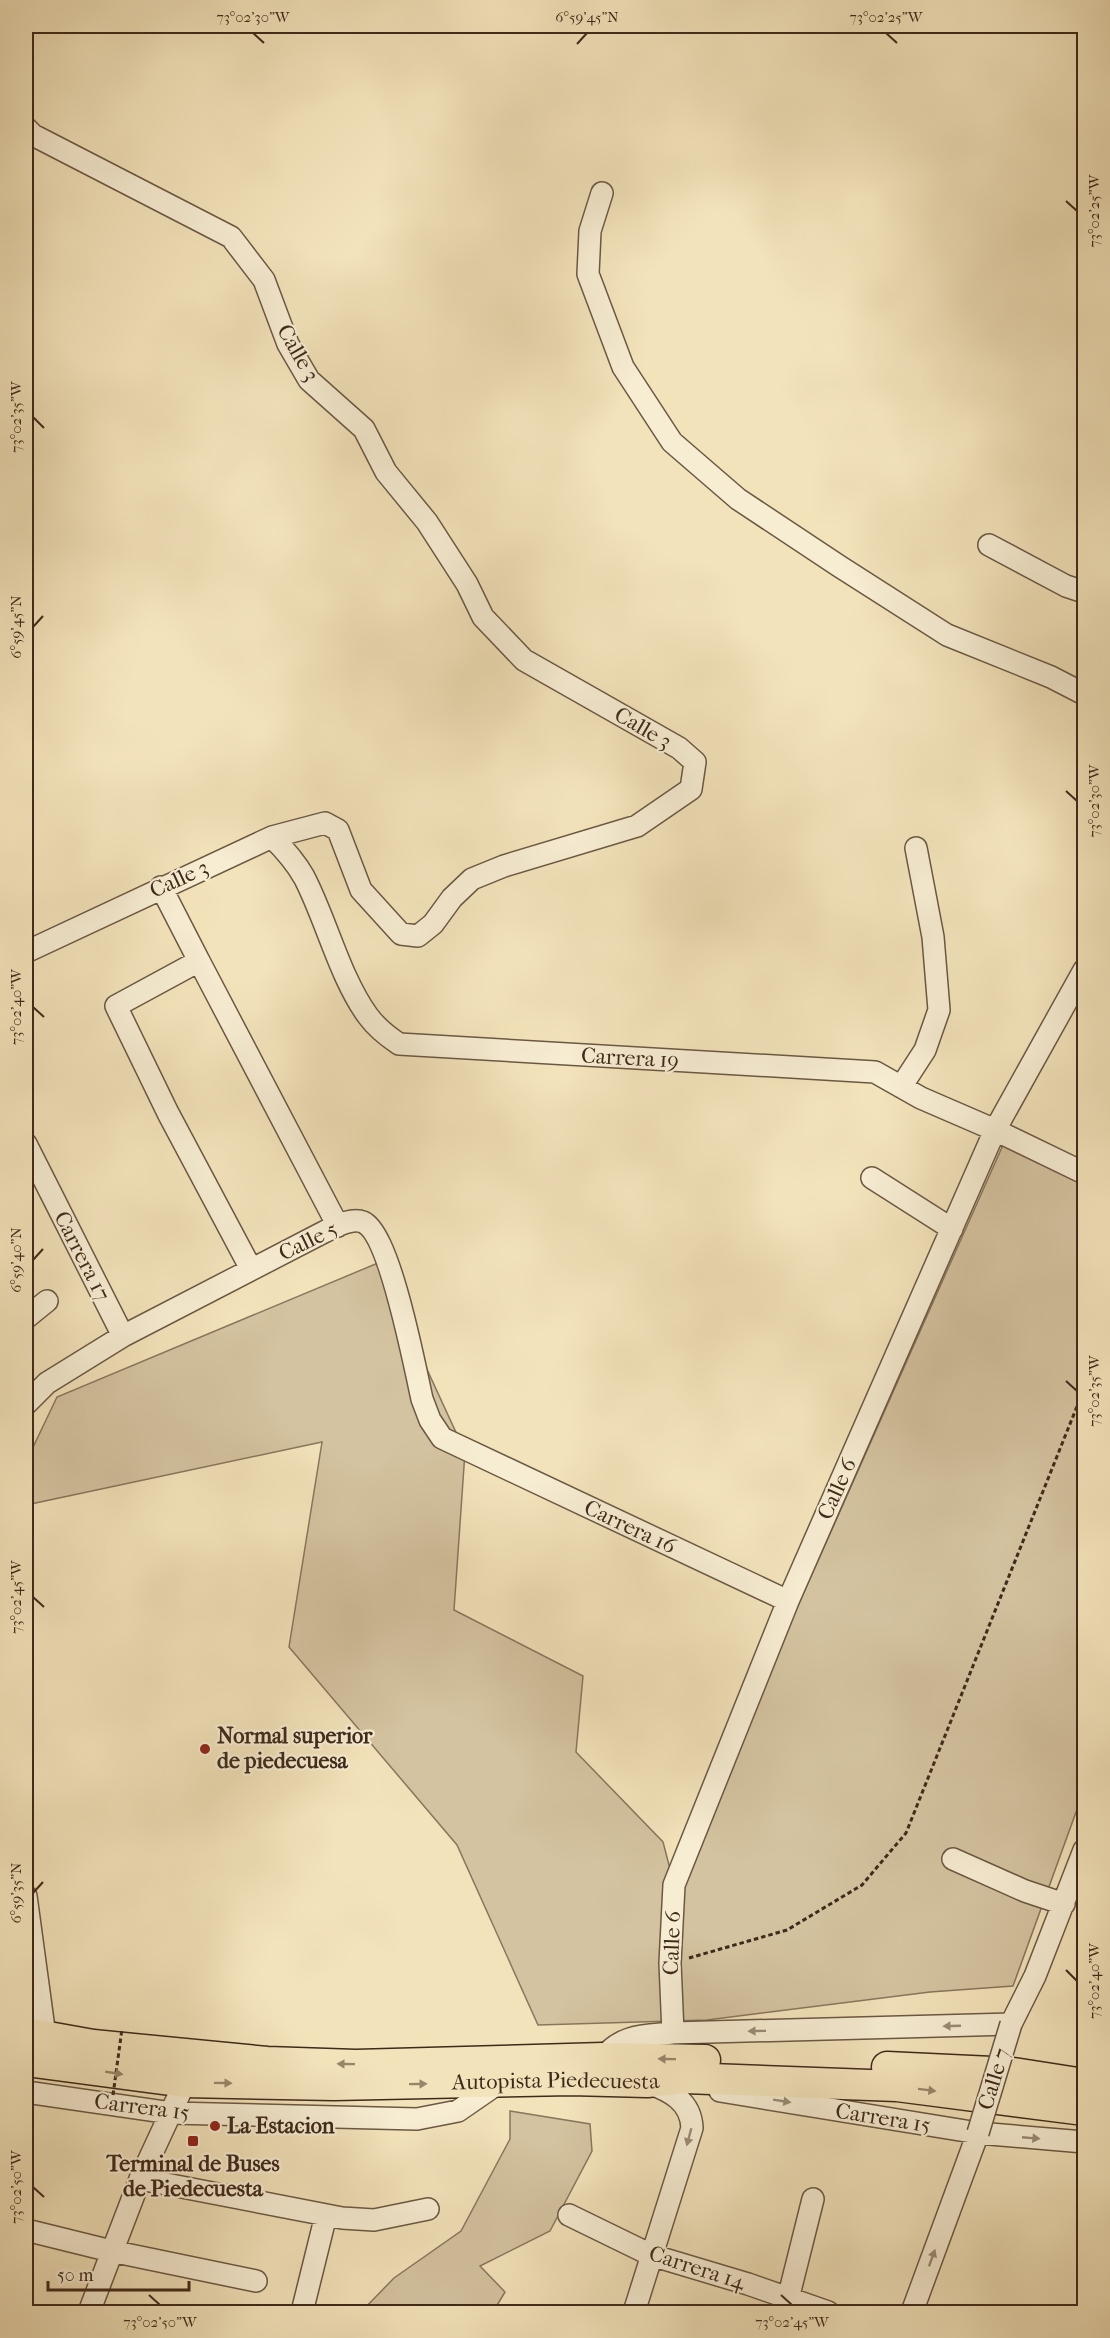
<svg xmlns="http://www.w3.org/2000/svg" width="1110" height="2338" viewBox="0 0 1110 2338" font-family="'IM FELL French Canon',serif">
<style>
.green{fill:#d4c3a0;stroke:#89765e;stroke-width:1.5}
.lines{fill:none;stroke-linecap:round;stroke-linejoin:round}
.minor-casing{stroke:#6b5843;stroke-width:24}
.highway-casing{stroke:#3e291b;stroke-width:33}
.path{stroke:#3e291b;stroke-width:3;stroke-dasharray:4.5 3;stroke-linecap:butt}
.minor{stroke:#f7edd3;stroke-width:21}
.highway{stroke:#f3e3bb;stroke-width:30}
.minor-bridge-casing{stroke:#6b5843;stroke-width:24;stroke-linecap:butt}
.path-bridge{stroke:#3e291b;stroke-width:3;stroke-dasharray:4.5 3;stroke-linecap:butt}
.minor-bridge{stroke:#f7edd3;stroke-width:21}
.oneway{fill:#9a8b77}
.oneway2{fill:#98866b}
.ticks{fill:none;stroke:#3e291b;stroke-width:2}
.poi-dot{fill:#8f2418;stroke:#f7edd3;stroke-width:2}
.labels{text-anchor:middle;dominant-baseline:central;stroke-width:4.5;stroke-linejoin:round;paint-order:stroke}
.street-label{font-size:22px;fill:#3e291b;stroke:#f7edd3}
.poi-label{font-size:22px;font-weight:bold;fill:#3e291b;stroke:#f7edd3;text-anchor:start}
.neatline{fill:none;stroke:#3e291b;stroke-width:2}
.ticks-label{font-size:15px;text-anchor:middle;fill:#3e291b}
</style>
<rect width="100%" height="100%" fill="#f3e3bb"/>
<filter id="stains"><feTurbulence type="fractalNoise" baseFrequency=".00333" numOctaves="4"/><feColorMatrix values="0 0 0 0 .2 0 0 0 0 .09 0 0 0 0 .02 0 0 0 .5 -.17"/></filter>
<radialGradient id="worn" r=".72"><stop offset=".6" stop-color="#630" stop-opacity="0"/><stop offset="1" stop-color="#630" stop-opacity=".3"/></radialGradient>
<path class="green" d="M1003,1145l81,36v609l-71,196 -83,6 -223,28 -169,5 -81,-180 -168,-198 33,-205 -296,63v-43l31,-65 321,-134 87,189 -11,158 129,66 -7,76 87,90 11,42z
M510,2111l80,13 2,27 -42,80 -70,35 25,26 -12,20h-132l33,-34 67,-47 49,-92z"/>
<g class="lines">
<g class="minor-casing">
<path id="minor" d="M26,128l7,7 198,102 33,43 24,64 21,36 55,49 22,43 41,50 40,62 16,33 41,43 155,88 16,14 -4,27 -54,37 -133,40 -32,13 -20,19 -19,26 -15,12 -17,-2 -40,-44 -23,-60 -13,-7 -53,14 -246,115
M602,193l-12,38 -2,43 35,93 49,75 66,57 101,67 108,69 104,42 33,17
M989,545l77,41 18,6
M272,837c12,12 23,24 32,40 22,42 36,101 64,139 8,11 19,20 31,28l476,28 46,26 74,32 89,43
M161,887l38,74
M901,1087l24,-37 14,-40 -6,-73 -17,-89
M26,1144l97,192
M872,1178l80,51
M251,1269l-83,-156 -52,-107 83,-45 139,265
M26,1318l21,-17
M26,1404l21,-21 76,-47 201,-104c11,-5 27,-15 39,-10 27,12 52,146 59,177l8,21 12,18 346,163
M953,1859l72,32 39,13
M26,1896l19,140
M673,2033l-3,-70 4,-78 114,-284 207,-471 89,-160
M603,2058c19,-24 41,-22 70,-25l338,-9 24,-48 49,-126
M720,2091l258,42 106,9
M26,2092l145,21 246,6 41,-8 42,-29
M140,2179l202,39 32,2 54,-11
M569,2215l82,40 97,29 80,28
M26,2230l85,21 145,30
M788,2299l25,-100
M89,2312l51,-133 45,-97
M302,2312l24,-97
M634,2312l58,-184c-1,-27 -22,-37 -44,-45
M912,2312l66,-179"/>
</g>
<g class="highway-casing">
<g id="highway">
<path d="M26,2033l67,12 174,17 89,3 247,-7 102,2"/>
<path id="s1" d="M26,2061l159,21 149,3 237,-5 76,2 38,-4 212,8 187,24"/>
<path d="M887,2067l126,6 71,11"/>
</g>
</g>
<path class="path" d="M689,1958l98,-28 75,-45 44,-52 178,-444"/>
<use href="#minor" class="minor"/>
<use href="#highway" class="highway"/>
<g class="minor-bridge-casing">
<path id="minor-bridge" d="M978,2133l33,-109"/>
</g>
<path class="path-bridge" d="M113,2095l9,-66"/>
<use href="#minor-bridge" class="minor-bridge"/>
</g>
<defs><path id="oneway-solid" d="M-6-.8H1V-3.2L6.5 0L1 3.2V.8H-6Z" transform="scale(1.5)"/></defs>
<g class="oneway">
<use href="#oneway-solid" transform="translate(952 2026) rotate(178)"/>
<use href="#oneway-solid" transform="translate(757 2031) rotate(179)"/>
<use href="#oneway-solid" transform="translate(782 2101) rotate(9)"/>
<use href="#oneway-solid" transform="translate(689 2137) rotate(105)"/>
<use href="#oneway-solid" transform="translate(1031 2138) rotate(5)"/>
<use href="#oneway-solid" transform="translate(932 2258) rotate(-70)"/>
</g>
<g class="oneway2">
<use href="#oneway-solid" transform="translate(667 2059) rotate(-179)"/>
<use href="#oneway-solid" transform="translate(346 2064) rotate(-179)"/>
<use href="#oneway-solid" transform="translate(114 2073) rotate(9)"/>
<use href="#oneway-solid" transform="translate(223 2083) rotate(1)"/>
<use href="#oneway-solid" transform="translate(418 2084) rotate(-1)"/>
<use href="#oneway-solid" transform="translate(927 2090) rotate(7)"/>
</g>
<path class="ticks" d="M253,33l11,10M886,33l11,10M577,44l10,-11M1066,201l11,10M33,417l11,11M33,627l10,-11M1066,791l11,10M33,1007l11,10M33,1260l10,-11M1066,1381l11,10M33,1597l11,10M33,1893l10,-11M1066,1970l11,11M33,2187l11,10M149,2295l11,10M781,2295l11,10"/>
<g class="poi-dot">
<circle cx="205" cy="1749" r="6"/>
<circle cx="215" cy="2126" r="6"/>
<rect x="187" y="2135" width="12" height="12" rx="3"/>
</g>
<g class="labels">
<g class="street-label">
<text transform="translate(298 353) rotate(60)">Calle 3</text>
<text transform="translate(643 728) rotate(30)">Calle 3</text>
<text transform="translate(179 879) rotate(-25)">Calle 3</text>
<text transform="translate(630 1058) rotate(3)">Carrera 19</text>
<text transform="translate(308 1241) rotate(-26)">Calle 5</text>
<text transform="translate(82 1256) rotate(63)">Carrera 17</text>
<text transform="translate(837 1489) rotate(-66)">Calle 6</text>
<text transform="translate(630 1527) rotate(25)">Carrera 16</text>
<text transform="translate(672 1943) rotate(-88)">Calle 6</text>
<text transform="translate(994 2079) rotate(-73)">Calle 7</text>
<text stroke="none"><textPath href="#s1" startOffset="531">Autopista Piedecuesta</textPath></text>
<text transform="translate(142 2107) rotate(7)">Carrera 15</text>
<text transform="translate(883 2118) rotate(9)">Carrera 15</text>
<text transform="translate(697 2268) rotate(18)">Carrera 14</text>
</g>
<g class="poi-label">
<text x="217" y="1736">Normal superior<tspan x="217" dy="25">de piedecuesa</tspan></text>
<text x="227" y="2126">La Estacion</text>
<text x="193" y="2164" text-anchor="middle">Terminal de Buses<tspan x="193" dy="25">de Piedecuesta</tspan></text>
</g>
</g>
<rect width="1110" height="2338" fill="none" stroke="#f3e3bb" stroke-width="66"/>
<path d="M48 2281v9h141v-9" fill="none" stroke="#3e291b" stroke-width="3"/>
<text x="57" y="2281" font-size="18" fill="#3e291b" stroke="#f7edd3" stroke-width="4.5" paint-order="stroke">50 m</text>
<rect x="33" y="33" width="1044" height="2272" class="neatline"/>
<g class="ticks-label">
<text x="253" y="22">73°02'30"W</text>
<text x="587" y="22">6°59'45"N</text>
<text x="886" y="22">73°02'25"W</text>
<text transform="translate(1094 211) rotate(-90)" y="5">73°02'25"W</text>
<text transform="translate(16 417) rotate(-90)" y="5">73°02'35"W</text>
<text transform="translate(16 627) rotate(-90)" y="5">6°59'45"N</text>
<text transform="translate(1094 801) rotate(-90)" y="5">73°02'30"W</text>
<text transform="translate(16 1007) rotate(-90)" y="5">73°02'40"W</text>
<text transform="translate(16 1260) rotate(-90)" y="5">6°59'40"N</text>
<text transform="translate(1094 1391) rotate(-90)" y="5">73°02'35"W</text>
<text transform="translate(16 1597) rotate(-90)" y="5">73°02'45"W</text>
<text transform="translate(16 1893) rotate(-90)" y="5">6°59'35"N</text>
<text transform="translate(1094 1981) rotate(-90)" y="5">73°02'40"W</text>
<text transform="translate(16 2187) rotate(-90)" y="5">73°02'50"W</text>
<text x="160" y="2327">73°02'50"W</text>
<text x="792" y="2327">73°02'45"W</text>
</g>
<rect width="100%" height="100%" filter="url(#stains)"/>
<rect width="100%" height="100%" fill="url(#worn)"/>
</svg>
